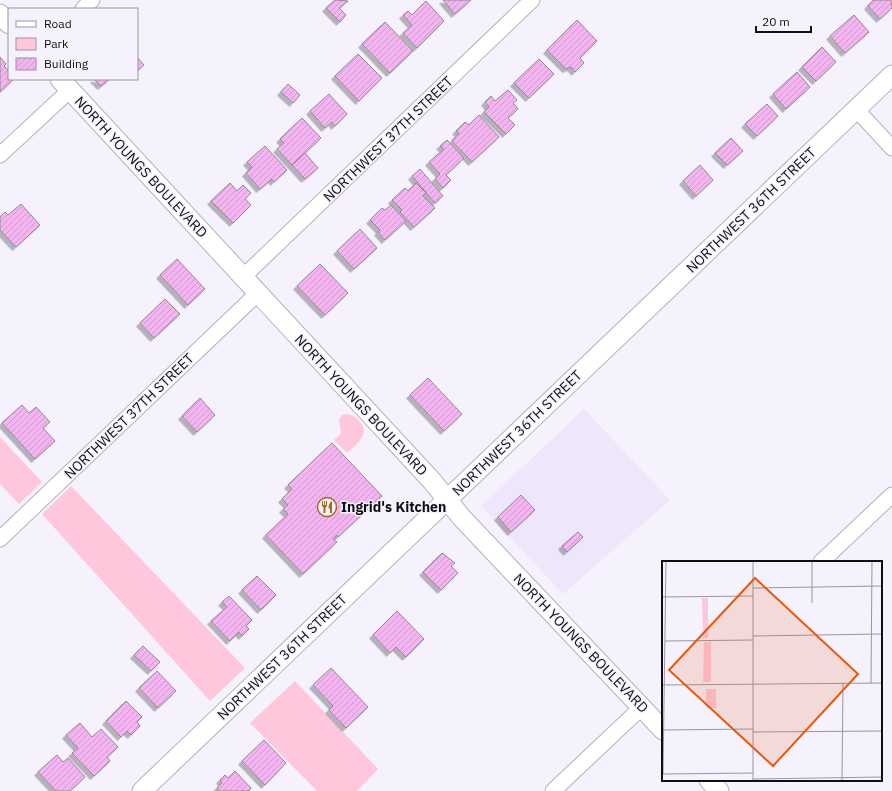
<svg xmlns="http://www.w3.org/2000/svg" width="892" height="791" viewBox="0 0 892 791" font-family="'IBM Plex Sans',sans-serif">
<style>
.built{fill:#eee6fb}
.green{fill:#fec7dc}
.building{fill:url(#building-hatch);stroke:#968695;filter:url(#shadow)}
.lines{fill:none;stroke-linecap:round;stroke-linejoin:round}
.minor-casing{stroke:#b7afc2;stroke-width:17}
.tertiary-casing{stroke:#b7afc2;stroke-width:21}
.minor{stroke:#fff;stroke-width:15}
.tertiary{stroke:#fff;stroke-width:19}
.labels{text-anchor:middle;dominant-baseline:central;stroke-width:3;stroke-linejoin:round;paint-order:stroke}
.street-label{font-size:14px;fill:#100e14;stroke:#f5f1fd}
.poi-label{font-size:14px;font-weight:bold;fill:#100e14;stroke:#f5f1fd;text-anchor:start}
.inset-road{fill:none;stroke:#9996a0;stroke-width:1}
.view{fill:#e8590c;fill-opacity:0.15;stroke:#e8590c;stroke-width:2}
.inset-edge{fill:none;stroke:#100e14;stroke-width:2}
</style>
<defs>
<pattern id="building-hatch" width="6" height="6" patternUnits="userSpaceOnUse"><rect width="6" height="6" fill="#f3b5ef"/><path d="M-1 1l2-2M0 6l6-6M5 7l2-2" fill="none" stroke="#cf9acc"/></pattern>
<filter id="shadow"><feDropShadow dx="-3.5" dy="3.5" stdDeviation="0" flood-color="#0004"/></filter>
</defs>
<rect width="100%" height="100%" fill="#f5f1fd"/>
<path class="built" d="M584,409l86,91 -107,94 -82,-88z"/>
<path class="green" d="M347,414c7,1 9,3 13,8 11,12 -4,23 -13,31l-13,-13 7,-7 -2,-14 3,-4z
M0,437l42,45 -23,22 -19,-20z
M71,486l174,182 -35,33 -168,-187z
M295,681l83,88 -21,22h-40l-67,-68z"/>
<path class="building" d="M335,0l13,1 -9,7 7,7 -6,7 -14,-14z
M443,0h28l-16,14z
M873,0h18l1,8 -12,11 -12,-13z
M426,1l18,20 -27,27 -14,-15 9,-8 -9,-10 5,-4 4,4z
M854,15l15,17 -24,21 -15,-17z
M577,20l20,21 -17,17 4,5 -9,9 -4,-5 -5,2 -19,-19z
M385,22l28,29 -23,22 -28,-29z
M822,47l14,15 -20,19 -14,-14z
M358,54l24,24 -23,23 -24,-25z
M0,57l6,7 -2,2 5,5v8h5l-14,13z
M137,57l7,8 -7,6z
M539,59l15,15 -25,24 -15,-15z
M797,72l13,15 -24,22 -13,-15z
M94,79h16l-9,7z
M288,84l12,11 -7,8 -12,-11z
M508,90l9,10 -4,3 5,6 -10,9 7,7 -9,9 -22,-22 5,-5 -4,-5 6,-6 4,5z
M329,94l18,20 -12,12 -3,-4 -7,6 -15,-17z
M767,104l11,12 -21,20 -12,-12z
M479,115l20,22 -27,25 -20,-21 7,-8 -3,-2 9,-9 4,3z
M302,118l19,20 -29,27 -15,-16 7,-6 -4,-4z
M731,138l12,13 -16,14 -12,-12z
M447,140l17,18 -18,17 5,5 -8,8 -8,-9 5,-5 -11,-12 15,-13 -4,-3z
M265,146l22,24 -13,12 -2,-3 -12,10 -14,-16 6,-6 -5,-5z
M305,153l13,15 -13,11 -13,-14z
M700,165l13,15 -17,16 -13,-15z
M420,169l23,27 -8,7 -23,-27z
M230,183l7,8 6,-6 8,8 -6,6 6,6 -18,18 -22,-22z
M416,183l10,10 -3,3 12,12 -21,19 -14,-15 2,-2 -10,-10 13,-12 3,3z
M21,204l19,21 -24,22 -16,-17v-13l5,-5 3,3z
M391,205l15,16 -21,19 -7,-8 2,-2 -10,-10 12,-12 3,2z
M360,229l17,19 -23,21 -17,-18z
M177,259l28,30 -17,16 -28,-30z
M320,264l28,29 -23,22 -28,-29z
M165,299l15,15 -26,24 -14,-15z
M428,378l34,36 -18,17 -34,-36z
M200,398l15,17 -18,17 -15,-16z
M22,405l7,8 7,-6 14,15 -7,6 12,13 -20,18 -33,-36z
M332,443l50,53 -44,41 -1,-2 -4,4 4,3 -34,32 -37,-39 22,-21 -5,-5 5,-4 -6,-6 10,-10 -4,-4z
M521,495l14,15 -24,22 -13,-15z
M578,532l5,5 -16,15 -5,-6z
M442,553l13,10 -4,3 7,7 -17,17 -18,-18z
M257,576l19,19 -15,15 -19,-20z
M229,596l23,24 -6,6 3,3 -7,7 -3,-4 -9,9 -19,-20 16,-14 -5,-5z
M397,611l27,28 -18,18 -10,-10 -6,6 -17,-18z
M143,646l17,16 -9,9 -17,-16z
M331,668l37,39 -22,21 -17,-18 4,-4 -20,-21z
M157,671l19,20 -18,17 -19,-20z
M126,701l16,16 -5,5 3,4 -9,9 -4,-4 -6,6 -15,-16z
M80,723l12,14 9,-8 17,18 -11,10 3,4 -16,15 -22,-23 6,-5 -12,-13z
M264,740l22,23 -21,22 -23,-24z
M57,755l6,7 5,-4 17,19 -15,14h-14l-18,-19z
M235,771l16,17 -2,3h-30l-2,-3 5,-5 -2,-3 5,-5 3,3z"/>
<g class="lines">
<g class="minor-casing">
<path id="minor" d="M83,9l9,-9
M856,109l36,39
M0,155l70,-65
M243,277l289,-277
M0,539l258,-246
M821,562l71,-67
M553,791l89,-84"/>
</g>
<g class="tertiary-casing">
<path id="tertiary" d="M0,14l9,10
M60,79l372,402 30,37 201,212
M709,780l10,11
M142,791l750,-716"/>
</g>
<use href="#minor" class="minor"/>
<use href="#tertiary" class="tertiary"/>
</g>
<defs>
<g id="restaurant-ring" transform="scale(1)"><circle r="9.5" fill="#f5f1fd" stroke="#a16b26" stroke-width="1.5"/><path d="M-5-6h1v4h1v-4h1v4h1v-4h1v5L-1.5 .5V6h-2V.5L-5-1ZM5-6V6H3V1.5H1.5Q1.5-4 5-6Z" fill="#a16b26"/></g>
</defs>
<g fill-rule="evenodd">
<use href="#restaurant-ring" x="327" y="507"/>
</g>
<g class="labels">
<g class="street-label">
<text transform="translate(388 139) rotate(-44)">NORTHWEST 37TH STREET</text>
<text transform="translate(141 167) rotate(47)">NORTH YOUNGS BOULEVARD</text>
<text transform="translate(751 210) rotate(-44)">NORTHWEST 36TH STREET</text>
<text transform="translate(361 405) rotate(47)">NORTH YOUNGS BOULEVARD</text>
<text transform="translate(129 416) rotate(-44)">NORTHWEST 37TH STREET</text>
<text transform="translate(517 433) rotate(-44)">NORTHWEST 36TH STREET</text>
<text transform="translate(581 643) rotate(46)">NORTH YOUNGS BOULEVARD</text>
<text transform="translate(282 657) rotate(-44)">NORTHWEST 36TH STREET</text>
</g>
<g class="poi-label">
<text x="341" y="507">Ingrid's Kitchen</text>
</g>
</g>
<g transform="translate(662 561)">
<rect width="220" height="220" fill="#f5f1fd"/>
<path d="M40,37h6v40h-5zM42,81h7v40h-8zM44,128h10v19h-10z" fill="#fec7dc"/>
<path class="inset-road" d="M91,27l129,-2M0,36l91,-1M150,42v-42M91,75l129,-2M3,80l88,-1M209,122l1,-122M0,124l220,-2M1,169l90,-1M91,171l129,-1M1,213l3,-213M1,213l90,-1M91,218l129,-2M91,220v-220M180,220l1,-98"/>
<path class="view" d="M93,17l103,96 -85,92 -104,-96z"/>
<rect width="220" height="220" class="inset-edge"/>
</g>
<rect x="8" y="8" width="130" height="72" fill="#f5f1fd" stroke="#9996a0"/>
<rect x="16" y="21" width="20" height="6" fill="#ffffff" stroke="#9996a0"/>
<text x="44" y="28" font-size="12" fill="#100e14">Road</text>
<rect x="16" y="38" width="20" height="12" fill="#fec7dc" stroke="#9996a0"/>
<text x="44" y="48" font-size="12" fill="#100e14">Park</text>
<rect x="16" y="58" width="20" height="12" fill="url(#building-hatch)" stroke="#9996a0"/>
<text x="44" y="68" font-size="12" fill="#100e14">Building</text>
<path d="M756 26v6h55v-6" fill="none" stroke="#100e14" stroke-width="2"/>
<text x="762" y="26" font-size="12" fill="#100e14" stroke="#f5f1fd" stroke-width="3" paint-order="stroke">20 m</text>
</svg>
